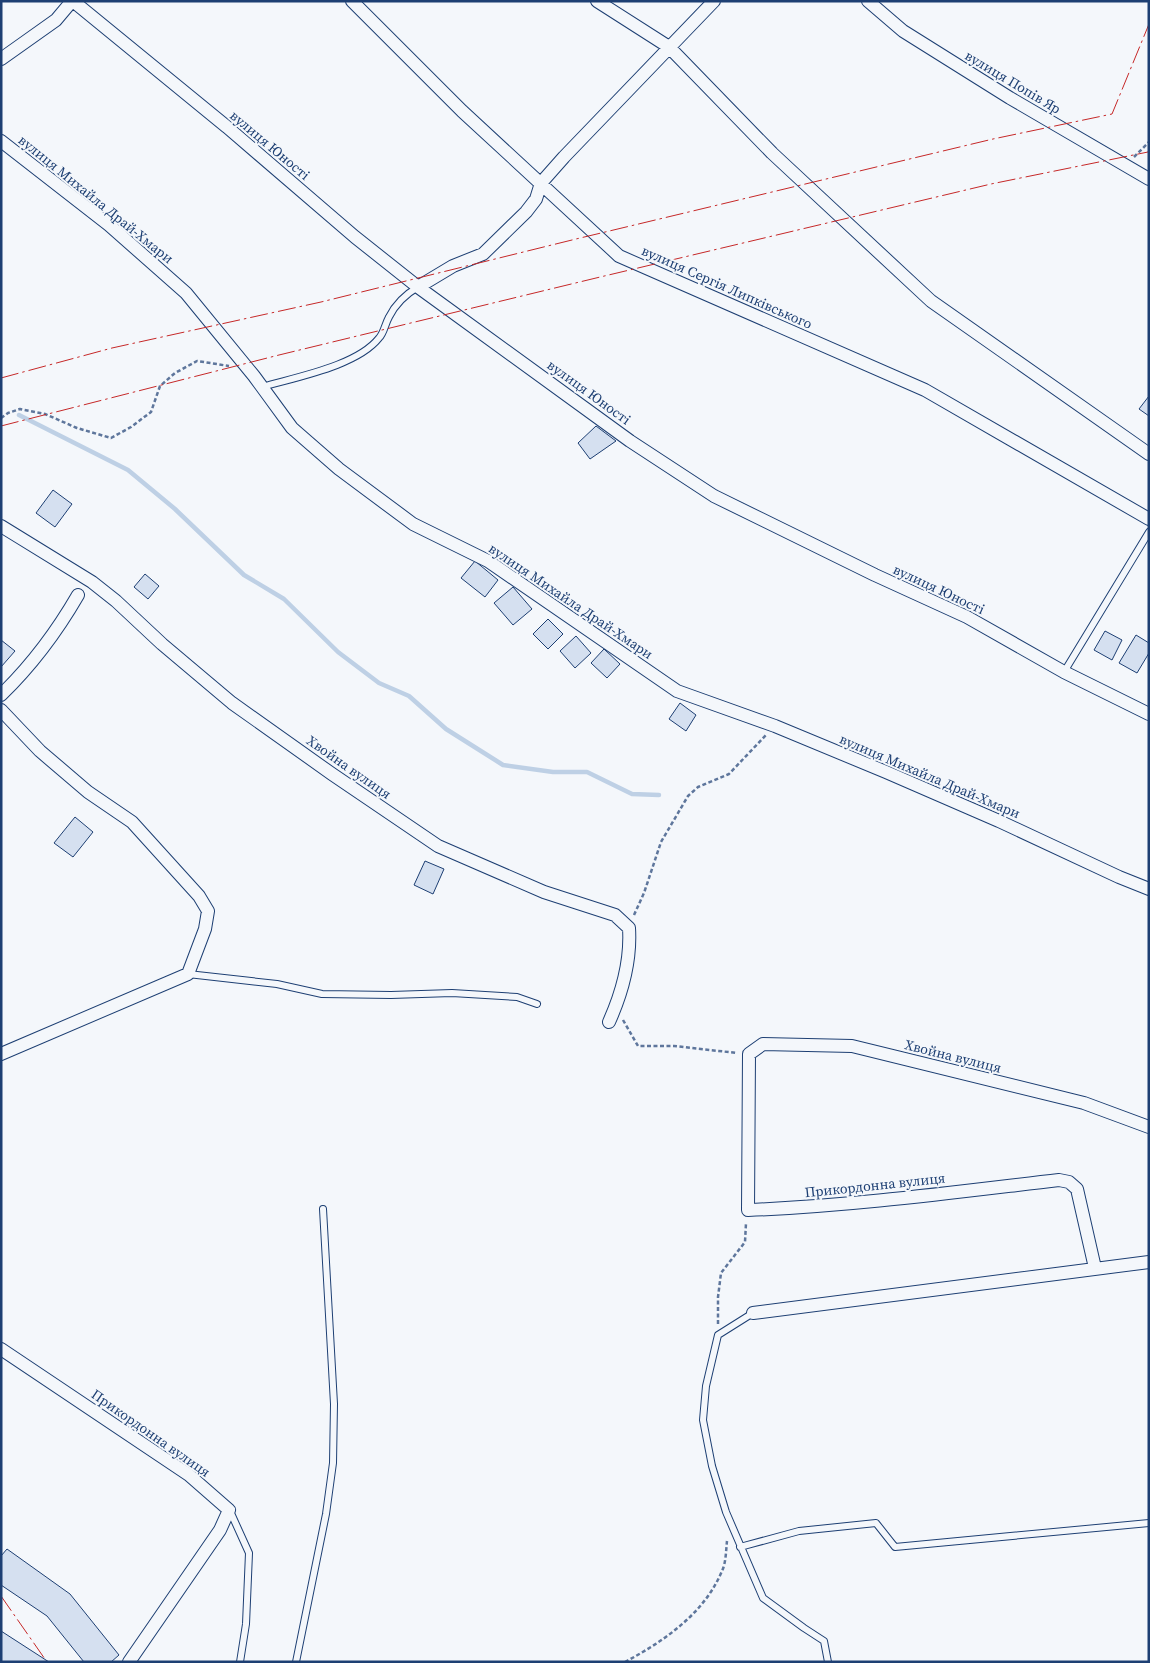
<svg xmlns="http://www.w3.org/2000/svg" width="1150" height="1663" viewBox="0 0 1150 1663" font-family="'Source Serif 4',serif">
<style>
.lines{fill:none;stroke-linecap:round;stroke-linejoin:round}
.stream{stroke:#bed0e5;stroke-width:4.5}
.building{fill:#d5e0f0;stroke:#1d3f73}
.service-casing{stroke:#1d3f73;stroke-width:8}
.minor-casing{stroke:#1d3f73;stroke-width:14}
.path{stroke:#5e769c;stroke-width:2.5;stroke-dasharray:4 2.5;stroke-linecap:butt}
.service{stroke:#f4f7fb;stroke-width:6}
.minor{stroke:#f4f7fb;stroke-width:12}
.power{stroke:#c62828;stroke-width:1;stroke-dasharray:18 4 2.5 4;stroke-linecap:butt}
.labels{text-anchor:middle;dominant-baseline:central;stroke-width:4;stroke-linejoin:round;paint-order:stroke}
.street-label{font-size:14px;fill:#1d3f73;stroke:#f4f7fb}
</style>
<rect width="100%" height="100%" fill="#f4f7fb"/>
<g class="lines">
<path class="stream" d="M19,415l109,55 47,39 69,66 40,24 54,53 41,31 30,13 37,33 57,36 50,7h34l45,22 27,1"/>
</g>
<path class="building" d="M1149,396v20l-10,-7z
M596,426l20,15 -26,18 -12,-16z
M53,490l19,14 -17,23 -19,-14z
M475,561l23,19 -13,17 -24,-19z
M145,574l14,12 -11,13 -14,-12z
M513,587l19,22 -19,16 -19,-22z
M548,619l15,15 -15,15 -15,-15z
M1105,631l17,9 -10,20 -18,-10z
M1136,635l13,8v10l-12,20 -18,-10z
M576,636l15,17 -16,15 -15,-17z
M1,640l14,11 -14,16z
M604,649l16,15 -13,14 -16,-15z
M680,703l16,12 -10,16 -17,-12z
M75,817l18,15 -20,25 -19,-14z
M425,861l19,8 -11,25 -19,-9z
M7,1549l63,45 49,61 -8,7h-27l-37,-46 -46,-31v-29z
M1,1631l48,31h-48z"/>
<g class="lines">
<g class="service-casing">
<path id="service" d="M262,387c34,-10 95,-21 117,-49 5,-5 6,-14 10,-21 6,-12 17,-23 29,-30
M1064,672l85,-140
M188,974l89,10 45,10 69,1 61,-2 65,4 20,7
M753,1313l-35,22 -12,51 -3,34 9,46 14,46 37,86 41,30 20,13 4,21
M230,1511l19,42 -3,71 -6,38
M740,1547l59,-16 77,-8 19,24 254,-24
M296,1662l30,-148 7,-51 1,-59 -11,-195"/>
</g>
<g class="minor-casing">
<path id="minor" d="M73,1l154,126 128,110 63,50 212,154 84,55 161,79 92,42 97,55 85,42
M352,1l110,110 157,145 306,134 224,129
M597,1l72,46 103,106 159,148 218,153
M868,1l35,30 107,67 139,81
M1,59l55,-39 16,-19
M1,141l108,84 77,68 68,83 38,52 47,41 74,55 75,37 189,130 98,35 111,46 113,49 120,56 30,12
M418,287l35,-21 30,-12 43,-42 10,-13 5,-16 23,-26 150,-156
M1,526l91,56 24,19 46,43 70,59 100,71 106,72 106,46 71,23 14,13c2,31 -7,65 -20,94
M1,695c32,-31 55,-62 77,-100
M1,710l39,41 48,41 44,30 67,74 9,15 -3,18 -17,45 -187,80
M1095,1268l-18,-79 -8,-7 -10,-2c-103,12 -207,26 -311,30l1,-156 14,-10 89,2 232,57 65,24
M753,1313l396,-51
M1,1349l188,126 40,35 -9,20 -91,132"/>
</g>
<path class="path" d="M1134,157l15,-15
M1,418l7,-5 12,-4 25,5 32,14 34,10 20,-11 20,-15 9,-26 15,-13 22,-12 32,5
M634,915l10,-22 17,-51 27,-46 10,-9 31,-13 37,-39
M623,1020l15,26h36l63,7
M718,1324v-27l3,-24 24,-31 1,-19
M625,1662c39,-21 79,-48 97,-91 4,-8 4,-21 5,-30"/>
<use href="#service" class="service"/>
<use href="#minor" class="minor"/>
<path class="power" d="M1,378l111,-30 209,-46 255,-63 417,-100 119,-25 37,-90
M1,426l278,-71 317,-77 395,-94 157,-32 1,-2
M1,1596l46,66"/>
</g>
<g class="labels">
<g class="street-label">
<text transform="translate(1013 82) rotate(31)">вулиця Попів Яр</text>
<text transform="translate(270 145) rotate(40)">вулиця Юності</text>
<text transform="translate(96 199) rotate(39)">вулиця Михайла Драй-Хмари</text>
<text transform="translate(727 287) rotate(24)">вулиця Сергія Липківського</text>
<text transform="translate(589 392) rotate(36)">вулиця Юності</text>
<text transform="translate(939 589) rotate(25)">вулиця Юності</text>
<text transform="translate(571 601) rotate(34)">вулиця Михайла Драй-Хмари</text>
<text transform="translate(349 767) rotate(35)">Хвойна вулиця</text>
<text transform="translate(930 776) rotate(23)">вулиця Михайла Драй-Хмари</text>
<text transform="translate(953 1056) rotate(14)">Хвойна вулиця</text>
<text transform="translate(875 1185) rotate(-6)">Прикордонна вулиця</text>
<text transform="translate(151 1433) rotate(35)">Прикордонна вулиця</text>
</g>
</g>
<rect width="1150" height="1663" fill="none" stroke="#1d3f73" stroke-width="5"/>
</svg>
